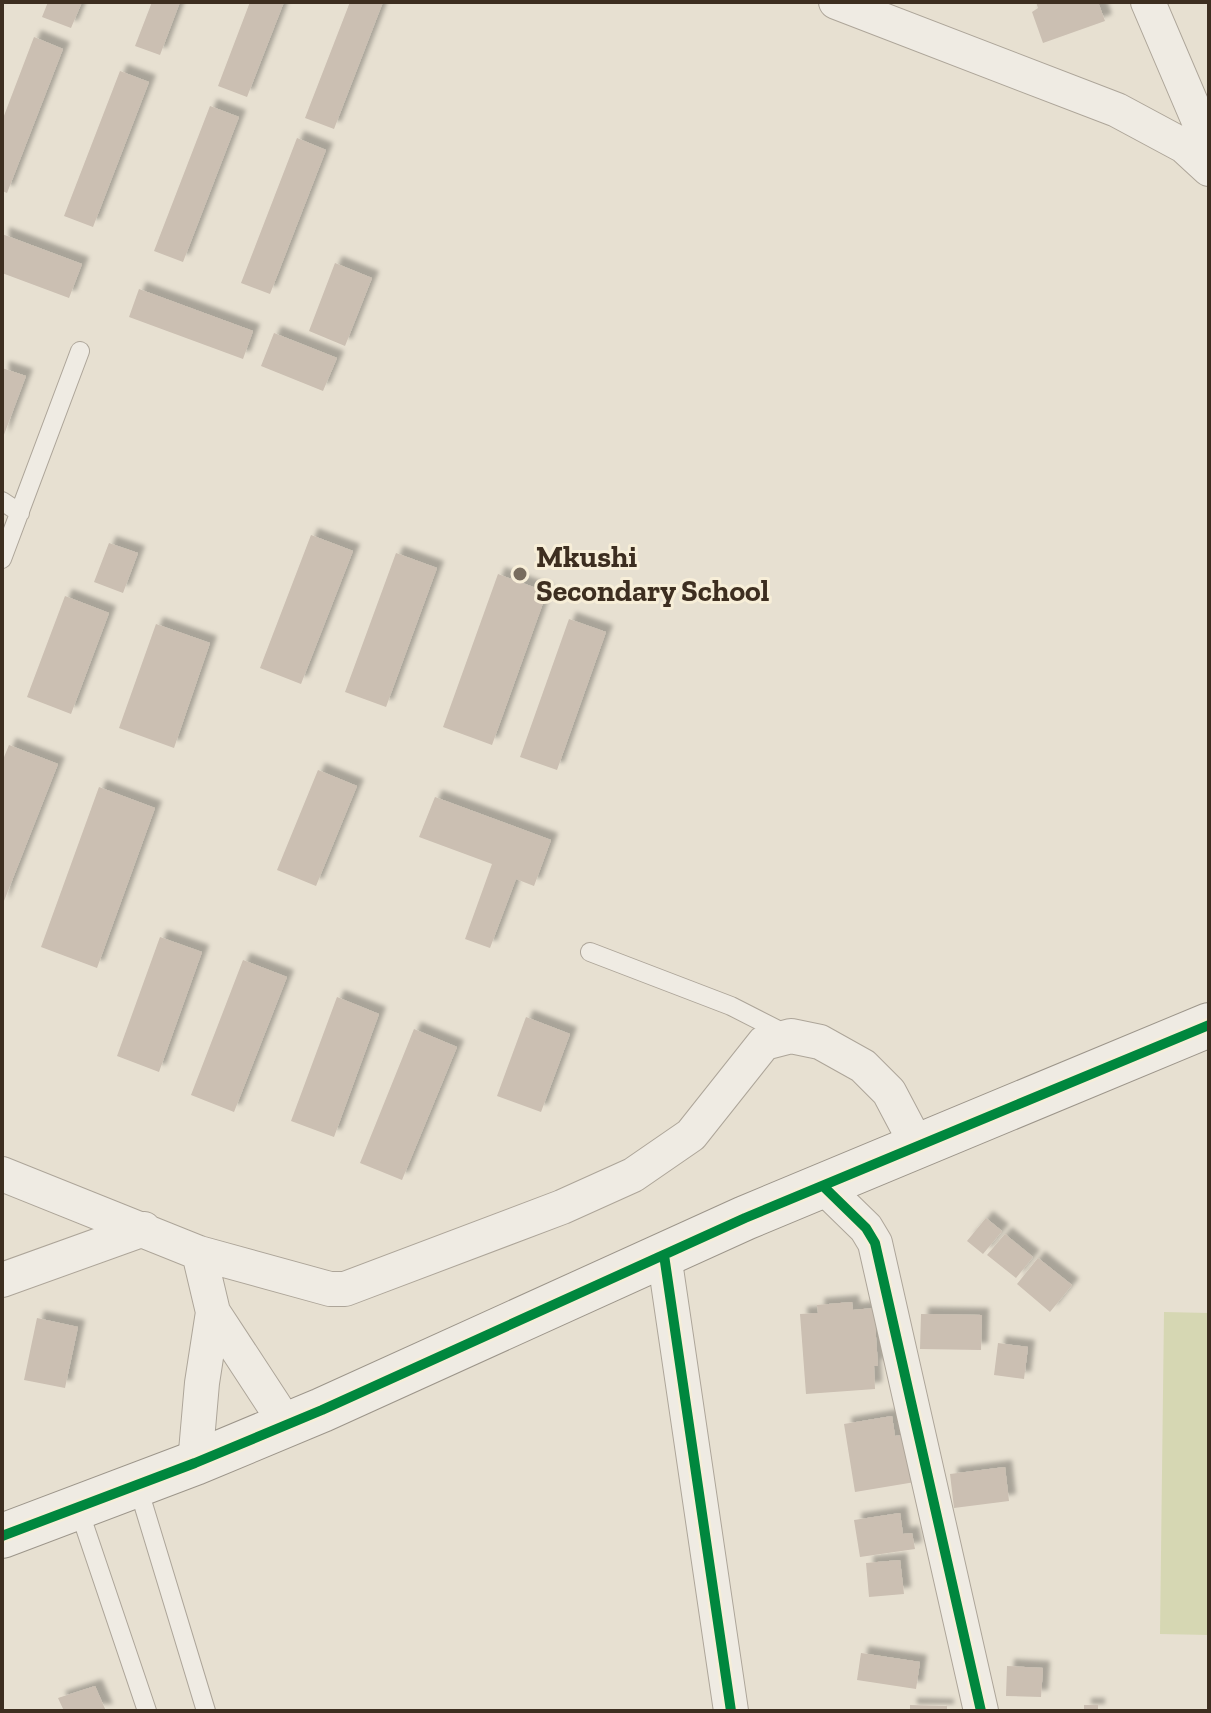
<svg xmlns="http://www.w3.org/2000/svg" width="1211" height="1713" viewBox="0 0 1211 1713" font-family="'Zilla Slab',serif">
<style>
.garden{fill:#d6d7b3}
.building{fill:#cbbfb2;filter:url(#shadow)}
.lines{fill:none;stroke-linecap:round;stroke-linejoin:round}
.lane-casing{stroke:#ada599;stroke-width:20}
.street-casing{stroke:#ada599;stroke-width:36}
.secondary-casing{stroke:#9c958a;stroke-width:46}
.lane{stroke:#efebe3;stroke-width:18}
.street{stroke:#efebe3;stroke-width:34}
.secondary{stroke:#efebe3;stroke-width:44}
.cycleway-casing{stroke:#f7eed8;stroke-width:15}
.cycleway{stroke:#00873e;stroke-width:10}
.poi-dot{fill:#786c5e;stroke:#f7eed8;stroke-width:3}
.labels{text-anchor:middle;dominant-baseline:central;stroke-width:6;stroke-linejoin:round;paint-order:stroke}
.poi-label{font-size:30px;font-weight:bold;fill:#3d2e20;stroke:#f7eed8;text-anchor:start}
</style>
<defs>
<filter id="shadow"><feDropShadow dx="7" dy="-7" stdDeviation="2" flood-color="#0004"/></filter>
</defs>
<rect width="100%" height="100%" fill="#e7e0d1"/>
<path class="garden" d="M1164,1312l45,1v322l-49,-1z"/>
<path class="building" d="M48,2h34l-11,26 -29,-11z
M152,2h28l-20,53 -25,-9z
M250,2h34l-37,95 -29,-11z
M350,2h33l-49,127 -29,-11z
M1036,2h62l7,19 -62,22 -11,-31 6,-4z
M34,37l29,12 -56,144 -5,-2v-70z
M120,71l29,11 -56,145 -29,-11z
M210,106l29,11 -56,145 -29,-11z
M297,138l29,12 -56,144 -29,-11z
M2,234l80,30 -13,34 -67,-25z
M335,263l37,15 -27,68 -36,-15z
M139,289l114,42 -10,28 -114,-42z
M274,333l63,25 -14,33 -62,-25z
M2,368l24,8 -24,64z
M311,535l42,16 -52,133 -41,-16z
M109,543l29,10 -15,40 -29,-11z
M396,553l41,15 -51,139 -41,-15z
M498,574l49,18 -55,153 -49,-18z
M65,596l44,17 -38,101 -44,-17z
M569,619l37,13 -49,138 -37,-13z
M156,624l54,19 -36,105 -55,-20z
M9,745l49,19 -56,142v-144z
M318,770l39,16 -41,100 -39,-16z
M99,787l56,21 -58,160 -56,-21z
M435,797l116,43 -17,46 -18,-7 -26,69 -25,-9 27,-75 -73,-27z
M160,937l42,15 -43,120 -42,-16z
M243,960l44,17 -53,135 -43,-17z
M337,997l42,17 -45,123 -43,-16z
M526,1017l44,17 -29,78 -44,-16z
M414,1029l43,18 -55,133 -42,-17z
M986,1218l16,13 -19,23 -16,-13z
M1005,1234l28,23 -17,21 -29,-23z
M1038,1258l34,27 -22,27 -33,-28z
M852,1302l1,8 21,-2 4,58h-4l1,23 -69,5 -6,-80 18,-1 -1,-8z
M921,1314l61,1 -1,35 -61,-1z
M37,1318l41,9 -13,61 -41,-8z
M998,1343l30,4 -4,32 -30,-4z
M892,1416l3,20 24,-4 8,48 -72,12 -11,-68z
M1005,1467l4,34 -55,7 -4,-34z
M900,1513l3,21 9,-1 3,16 -55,8 -6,-37z
M900,1560l4,34 -35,3 -3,-34z
M861,1653l59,9 -4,27 -59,-9z
M1007,1666l36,2 -2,29 -35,-1z
M95,1686l11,25h-42l-6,-13z
M910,1705l37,1v5h-37z
M1084,1705h14v6h-14z"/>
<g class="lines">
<g class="lane-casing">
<path id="lane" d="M2,501l18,12
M2,559l78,-208
M590,952l141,54 57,29
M137,1484l69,227
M78,1507l69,204"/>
</g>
<g class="street-casing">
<path id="street" d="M836,2l281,108 67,36 25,23
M1148,2l61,143
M2,1174l197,79 131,36h15l217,-82 71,-32 58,-40 73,-92 27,-7 29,6 43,24 26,26 28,53
M824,1187l42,41 9,15 106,468
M664,1255l67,456
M2,1280l142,-51
M213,1312l74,113
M195,1463l7,-80 11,-71 -14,-59"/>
</g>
<g class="secondary-casing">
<path id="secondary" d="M2,1536l193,-73 127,-53 423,-192 464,-193"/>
</g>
<use href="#lane" class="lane"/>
<use href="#street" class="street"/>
<use href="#secondary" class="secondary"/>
<g class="cycleway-casing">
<path id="cycleway" d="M824,1187l42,41 9,15 106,468
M664,1255l67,456
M2,1536l193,-73 127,-53 423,-192 464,-193"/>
</g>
<use href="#cycleway" class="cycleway"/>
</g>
<circle class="poi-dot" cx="520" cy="574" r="8"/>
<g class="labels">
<g class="poi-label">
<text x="536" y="557">Mkushi<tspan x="536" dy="34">Secondary School</tspan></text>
</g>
</g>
<rect width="1211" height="1713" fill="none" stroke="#3d2e20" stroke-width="8"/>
</svg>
